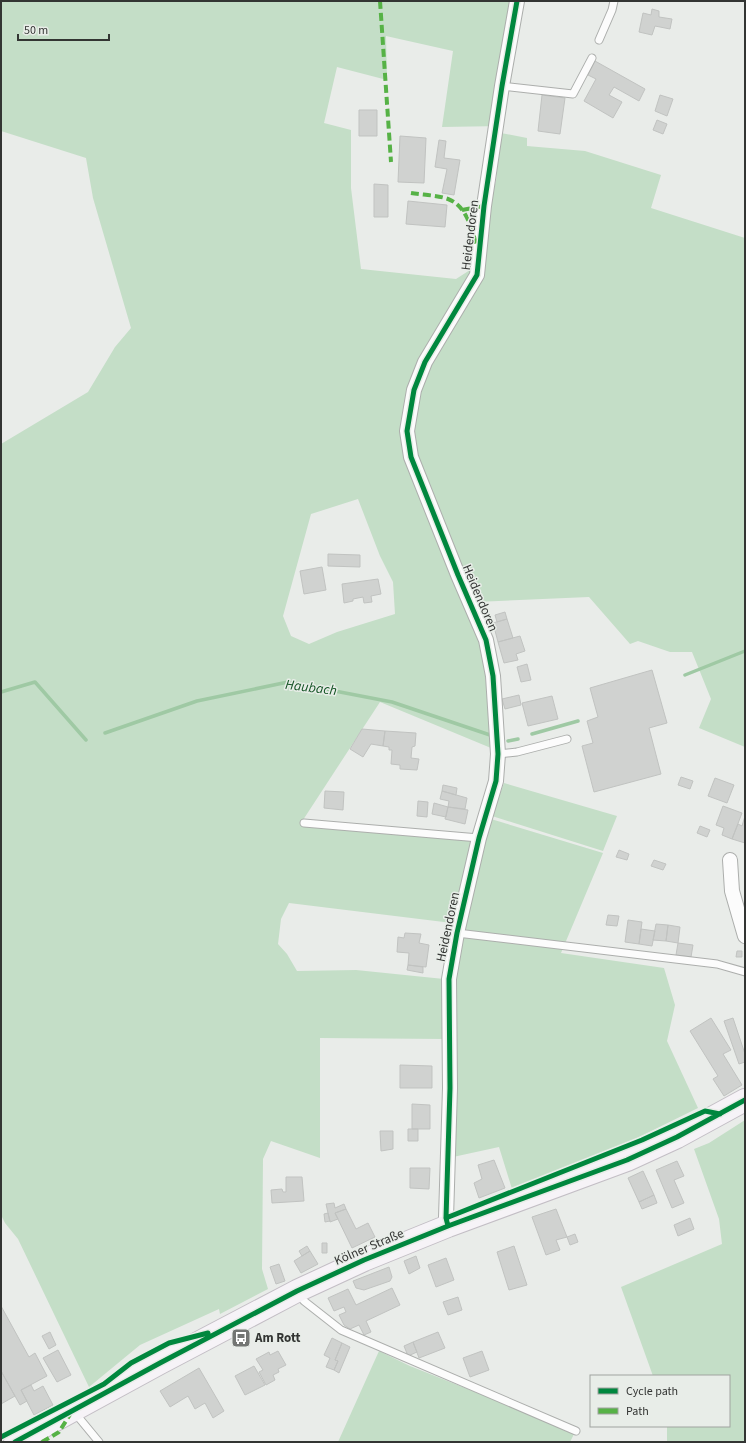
<svg xmlns="http://www.w3.org/2000/svg" width="746" height="1443" viewBox="0 0 746 1443" font-family="'Source Sans 3',sans-serif">
<style>
.green{fill:#c4dec7;fill-rule:evenodd}
.lines{fill:none;stroke-linecap:round;stroke-linejoin:round}
.stream{stroke:#9fc9a4;stroke-width:3.5}
.building{fill:#d0d2d0;stroke:#c1c3c1}
.lane-casing{stroke:#acaeac;stroke-width:9}
.street-casing{stroke:#acaeac;stroke-width:16}
.primary-casing{stroke:#c3bec5;stroke-width:24}
.lane{stroke:#fcfcfc;stroke-width:7}
.street{stroke:#fcfcfc;stroke-width:14}
.primary{stroke:#f6f3f7;stroke-width:22}
.quiet{stroke:#56b246;stroke-width:4;stroke-dasharray:8 4;stroke-linecap:butt}
.cycleway-casing{stroke:#e8ede8;stroke-width:8}
.cycleway{stroke:#00873e;stroke-width:5}
.labels{text-anchor:middle;dominant-baseline:central;stroke-width:3;stroke-linejoin:round;paint-order:stroke}
.street-label{font-size:13px;fill:#333533;stroke:#e8ede8}
.poi-label{font-size:13px;font-weight:bold;fill:#333533;stroke:#e8ede8;text-anchor:start}
.water-label{font-size:14px;font-style:italic;fill:#145425;stroke:#e8ede8}
</style>
<rect width="100%" height="100%" fill="#e9ece9"/>
<path class="green" d="M1,1h521l-21,125 -59,1 11,-76 -67,-15 1,44 -50,-13 -13,56 27,7v58l10,81 95,10 14,-9 26,-89 5,-48 26,5v8l58,5 76,24 -10,33 94,30v509l-46,-19 12,-29 -19,-47h-22l-32,-11 -8,3 -41,-47 -113,5 7,44 8,102 -111,-46 -77,118 175,18 13,-19 112,34 -42,100 103,15 11,37 -8,36 31,67 -63,31 -123,50 -13,-42 -46,10 -8,-118 -125,-1v120l-49,-17 -8,18 -1,110 6,20 -48,25 -1,-5 -79,36 -51,42 -71,-148 -13,-16 -4,-8v-771l87,-52 27,-45 16,-19 -38,-130 -7,-40 -85,-27zM358,499l22,57 13,26 2,32 -58,18 -28,12 -18,-8 -8,-20 28,-102zM289,903l163,20 -8,56 -88,-9 -59,1 -10,-17 -9,-10 3,-25z
M504,783l113,33 -14,35 -111,-35z
M745,1120v322h-78v-16h62v-50h-76l-32,-89 101,-43 -3,-25 -25,-70 15,-6z
M379,1351l31,15 165,66 -5,10h-232z"/>
<g class="lines">
<path class="stream" d="M685,675l60,-24
M1,692l34,-10 51,58
M105,733l92,-32 91,-19 104,20 101,34
M532,734l46,-13
M508,741l10,-2"/>
</g>
<path class="building" d="M652,9l7,2v6l13,2 -2,10 -15,-3 -3,9 -13,-3 4,-19 8,2z
M595,61l50,28 -6,12 -25,-14 -5,8 13,7 -9,16 -29,-17 12,-22 -8,-4z
M542,95l23,3 -5,36 -22,-3z
M660,95l13,4 -6,17 -12,-5z
M359,110h18v26h-18z
M657,120l10,4 -4,10 -10,-4z
M400,136l26,2 -2,45 -26,-1z
M439,140l7,1 -2,17 16,2 -6,35 -12,-2 5,-24 -12,-2z
M374,184l14,1v32h-14z
M408,201l39,4 -2,22 -39,-3z
M328,554l32,1v12l-32,-1z
M322,567l4,23 -22,4 -4,-23z
M378,579l3,15 -10,2 1,6 -8,1 -1,-6 -10,2v2l-9,2 -2,-19z
M505,612l2,7 -10,3 -2,-7z
M507,619l6,19 -15,4 -5,-19z
M520,636l5,15 -9,3 2,6 -14,3 -6,-21z
M527,664l4,16 -10,2 -4,-15z
M652,670l15,53 -18,5 12,46 -67,18 -12,-46 11,-3 -6,-22 11,-4 -8,-29z
M519,695l2,10 -16,4 -3,-10z
M552,696l6,23 -30,7 -6,-23z
M362,729l23,2 -2,15 -12,-2 -8,13 -13,-8z
M385,731l31,2 -1,13 -3,1 -1,11 8,1 -2,11 -17,-1v-4l-9,-1 1,-14h-3v-3l-6,-1z
M681,777l12,4 -3,8 -12,-4z
M715,778l19,7 -7,18 -19,-7z
M443,785l14,3 -1,7 -14,-4z
M325,791l19,1 -1,18 -19,-2z
M442,791l25,7 -2,11 -17,-2 1,-6 -9,-2z
M418,801l10,1 -1,15 -10,-1z
M434,803l14,4 -2,10 -14,-3z
M723,806l19,7 -10,26 -10,-4 2,-7 -8,-3z
M448,807l20,3 -3,14 -20,-5z
M745,816v27l-13,-4 6,-15 4,2z
M700,826l10,4 -3,7 -10,-4z
M619,850l10,4 -2,6 -11,-3z
M654,860l12,4 -3,6 -12,-4z
M608,915l11,1 -2,10 -11,-1z
M628,920l14,2 -3,22 -14,-2z
M656,924l12,1 -2,16 -13,-1z
M668,925l12,2 -2,16 -12,-2z
M641,929l14,2 -3,15 -13,-2z
M405,933l16,1 -2,9 10,2 -3,22 -18,-2 1,-12 -12,-1 1,-15 6,1z
M678,943l15,2 -2,12 -15,-2z
M737,951h5v6h-6z
M408,965l15,2v6l-16,-3z
M711,1018l20,32 -8,4 19,31 -18,11 -11,-17 5,-3 -28,-45z
M733,1018l12,36v8l-6,2 -15,-43z
M400,1065l32,1v22h-32z
M412,1104l18,1v24h-18z
M408,1129h10v12h-10z
M380,1131h13v18l-12,2z
M494,1160l11,28 -26,10 -5,-15 8,-4 -4,-14z
M677,1161l7,15 -10,4 10,23 -12,5 -16,-38z
M410,1168h20l-1,21 -19,-1z
M643,1171l11,24 -15,7 -11,-24z
M286,1177h16l2,24 -32,2 -1,-13 11,-1 1,3h3z
M654,1195l3,8 -15,6 -3,-7z
M334,1203l1,5 9,-4 2,5 -11,4 3,6 -8,3 -4,-18z
M346,1209l10,20 12,-6 7,14 -23,11 -17,-35z
M556,1209l11,28 -11,3 4,10 -14,5 -14,-38z
M328,1213l2,8 -5,1 -1,-8z
M690,1218l4,11 -16,7 -4,-11z
M575,1234l3,8 -8,3 -3,-8z
M322,1243h5v10h-5z
M307,1246l3,5 -8,5 -3,-5z
M514,1246l13,39 -18,5 -12,-38z
M310,1251l8,13 -17,9 -7,-12z
M416,1256l4,12 -11,6 -5,-13z
M446,1258l8,22 -18,7 -8,-22z
M279,1264l6,17 -9,3 -6,-17z
M389,1267l3,10 -2,4 -26,9 -8,-2 -3,-7z
M392,1288l8,17 -34,16 5,11 -7,3 -5,-10 -9,4 -6,-4 -5,-10 7,-3 -2,-5 -10,4 -6,-13 20,-9 8,16z
M458,1297l4,13 -14,5 -5,-13z
M1,1306l28,51 6,-4 12,23 -26,14 6,11 -7,4 -19,-34z
M50,1332l6,13 -7,4 -7,-13z
M438,1332l7,16 -26,10 -6,-16z
M332,1338l10,5 -7,17 3,1 -4,9 -8,-3 4,-9 -6,-3z
M413,1342l4,10 -9,4 -4,-10z
M342,1343l8,4 -11,26 -5,-3 4,-9 -3,-1z
M58,1350l13,25 -14,7 -14,-24z
M278,1351l8,14 -8,4 1,3 -6,3 2,5 -9,5 -7,-13 4,-2 -7,-11 13,-7 1,3z
M482,1351l7,19 -19,7 -7,-19z
M254,1366l11,19 -20,10 -10,-19z
M199,1368l25,43 -11,7 -8,-15 -10,6 -7,-13 -18,11 -10,-16z
M1,1371l14,25 -14,8z
M31,1385l3,6 9,-5 10,19 -19,10 -13,-25z"/>
<g class="lines">
<g class="lane-casing">
<path id="lane" d="M599,40l13,-30 2,-9
M502,86l71,8 19,-36
M498,754l19,-2 50,-13
M304,823l175,15
M457,933l260,31 28,8
M298,1293l6,8 37,29 235,101
M75,1413l24,29"/>
</g>
<g class="street-casing">
<path id="street" d="M730,860l2,31 13,45
M448,1226l-2,-8 4,-130 -1,-109 8,-46 22,-95 17,-57 2,-27 -5,-78 -7,-36 -28,-65 -47,-118 -4,-26 7,-41 11,-28 52,-87 7,-69 18,-120 15,-85"/>
</g>
<g class="primary-casing">
<path id="primary" d="M15,1442l145,-79 137,-72 67,-31 84,-34 179,-66 50,-23 68,-37"/>
</g>
<use href="#lane" class="lane"/>
<use href="#street" class="street"/>
<use href="#primary" class="primary"/>
<path class="quiet" d="M380,1l11,161
M411,193c12,2 26,2 37,6 19,7 24,31 29,48
M462,210l22,-4
M42,1442l17,-10 12,-19"/>
<g class="cycleway-casing">
<path id="cycleway" d="M446,1218l196,-78 63,-29 15,3
M448,1226l-2,-8 4,-130 -1,-109 8,-46 22,-95 17,-57 2,-27 -5,-78 -7,-36 -28,-65 -47,-118 -4,-26 7,-41 11,-28 52,-87 7,-69 18,-120 15,-85
M1,1437l103,-53 27,-21 38,-20 39,-10
M15,1442l145,-79 137,-72 67,-31 84,-34 179,-66 50,-23 68,-37"/>
</g>
<use href="#cycleway" class="cycleway"/>
</g>
<defs>
<g id="bus-square" transform="scale(1)"><rect x="-9" y="-9" width="18" height="18" rx="4" fill="#737573" stroke="#e8ede8"/><path d="M-5-6H5V4H4V6H2V4H-2V6H-4V4H-5ZM-3.5-4V0h7V-4ZM-3.5 1.2v1.5H-2V1.2ZM2 1.2v1.5H3.5V1.2Z" fill="#fff"/></g>
</defs>
<g fill-rule="evenodd">
<use href="#bus-square" x="241" y="1338"/>
</g>
<g class="labels">
<g class="street-label">
<text transform="translate(470 235) rotate(-83)">Heidendoren</text>
<text transform="translate(480 598) rotate(67)">Heidendoren</text>
<text transform="translate(448 927) rotate(-78)">Heidendoren</text>
<text transform="translate(369 1247) rotate(-23)">Kölner Straße</text>
</g>
<g class="poi-label">
<text x="255" y="1338">Am Rott</text>
</g>
<g class="water-label">
<text transform="translate(311 688) rotate(7)">Haubach</text>
</g>
</g>
<rect width="746" height="1443" fill="none" stroke="#333533" stroke-width="4"/>
<rect x="590" y="1375" width="140" height="52" fill="#e8ede8" stroke="#a0a3a0"/>
<rect x="598" y="1388" width="20" height="6" fill="#00873e" stroke="#a0a3a0"/>
<text x="626" y="1395" font-size="12" fill="#333533">Cycle path</text>
<rect x="598" y="1408" width="20" height="6" fill="#56b246" stroke="#a0a3a0"/>
<text x="626" y="1415" font-size="12" fill="#333533">Path</text>
<path d="M18 34v6h91v-6" fill="none" stroke="#333533" stroke-width="2"/>
<text x="24" y="34" font-size="12" fill="#333533" stroke="#e8ede8" stroke-width="3" paint-order="stroke">50 m</text>
</svg>
